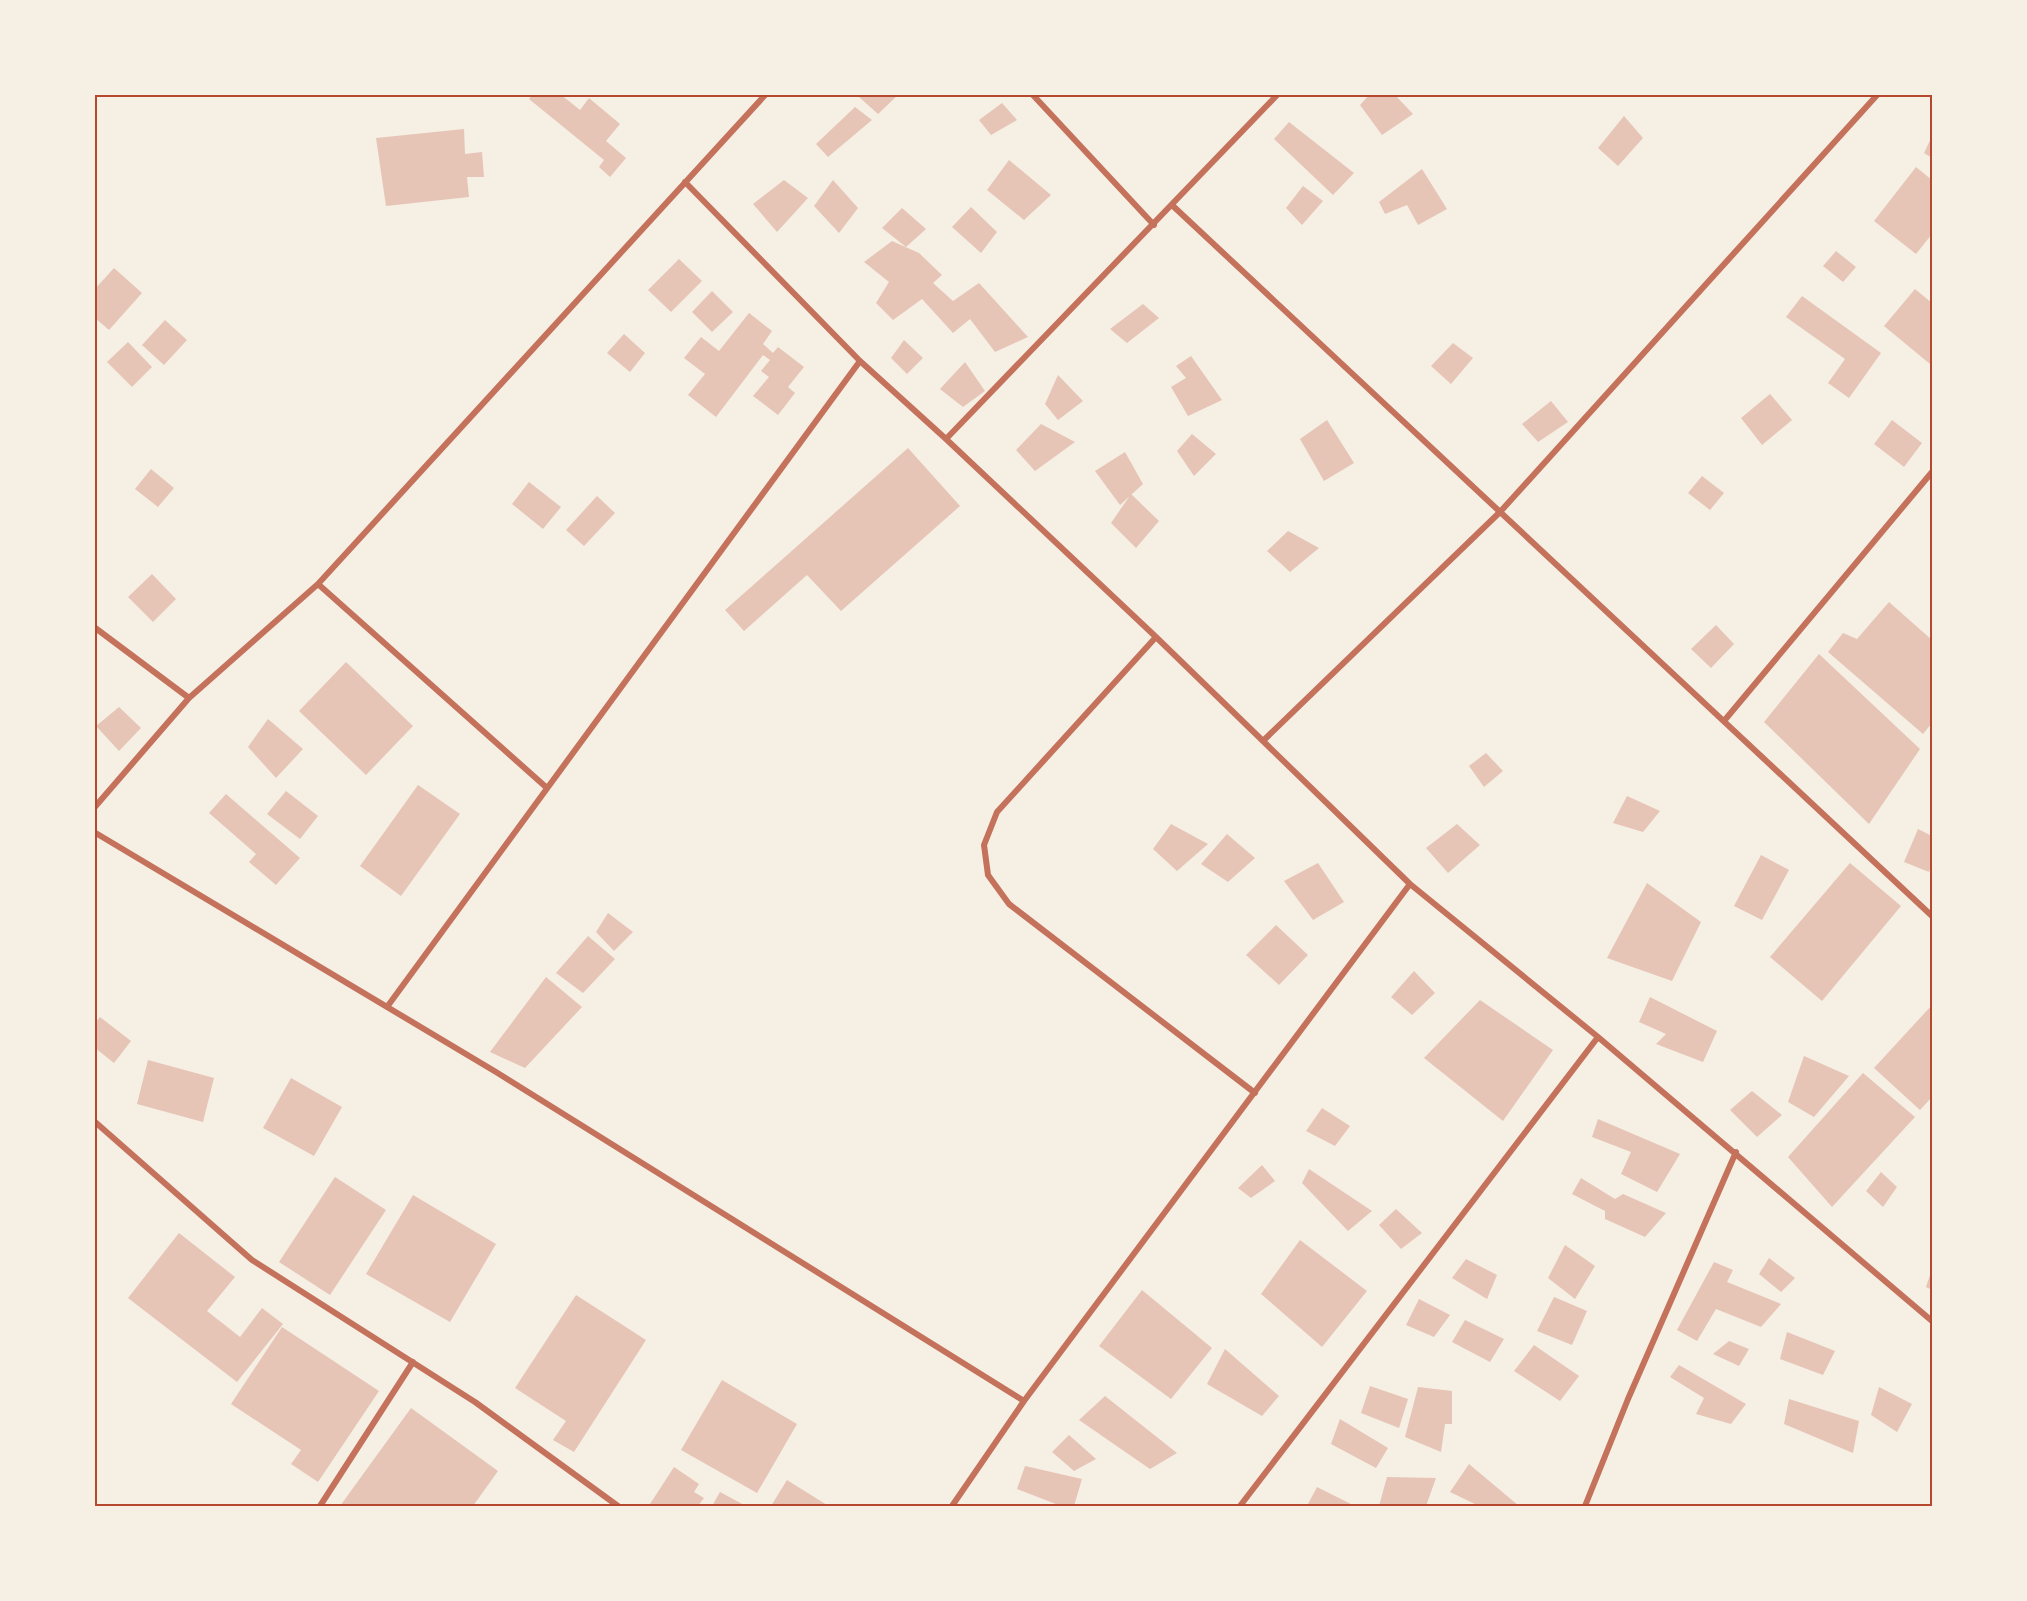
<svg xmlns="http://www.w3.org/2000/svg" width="2027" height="1601" viewBox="0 0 2027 1601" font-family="Overpass,sans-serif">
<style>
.building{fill:#e6c5b7}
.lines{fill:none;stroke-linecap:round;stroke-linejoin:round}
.minor{stroke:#c5725c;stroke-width:6}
.neatline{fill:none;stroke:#b5482f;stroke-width:2}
</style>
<rect width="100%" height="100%" fill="#f6efe4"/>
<path class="building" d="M533,94h27l20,16 9,-12 31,26 -14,17 20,17 -16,19 -11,-10 5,-7 -75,-61z
M862,94h37l-21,20 -19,-17z
M1370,94h24l19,20 -31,21 -22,-30z
M1002,103l15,17 -26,15 -12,-15z
M855,107l17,13 -44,37 -12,-13z
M1624,116l19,22 -25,28 -20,-18z
M1289,122l65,51 -21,22 -59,-56z
M464,129l1,25 17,-2 2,25h-17l2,20 -83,9 -10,-68z
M1932,136v22l-8,-5z
M1009,160l42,35 -27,25 -37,-30z
M1916,167l16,13v54l-16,20 -42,-33z
M1422,169l25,40 -29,16 -11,-20 -22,9 -6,-12z
M784,180l24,18 -31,34 -24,-28z
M833,180l25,28 -19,25 -25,-27z
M1303,186l20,15 -21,24 -16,-17z
M971,207l26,25 -16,21 -29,-26z
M902,208l24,21 -20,18 -24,-19z
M892,241l27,12 23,22 -9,8 20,18 26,-18 49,54 -33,15 -25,-33 -17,14 -31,-34 -29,21 -17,-17 13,-21 -25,-20z
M1836,251l20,16 -13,15 -20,-16z
M679,259l23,22 -31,31 -23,-22z
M114,268l28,25 -33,37 -15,-13v-27z
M1915,289l17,14v58l-2,3 -46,-38z
M712,291l21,21 -21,20 -20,-20z
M1802,296l79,57 -32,45 -21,-15 17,-24 -59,-42z
M1143,304l16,14 -32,25 -17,-14z
M749,313l23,18 -9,13 10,9 5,-6 26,20 -16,20 7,6 -17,22 -25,-19 16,-19 -8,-6 9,-11 -7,-5 -47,62 -28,-22 17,-21 -21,-16 17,-21 18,14z
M165,320l22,20 -23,25 -22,-20z
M624,334l21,19 -15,19 -23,-19z
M904,340l19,18 -16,16 -16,-16z
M128,342l24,25 -20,20 -25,-25z
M1453,343l20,15 -22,26 -20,-18z
M1191,356l31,44 -34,16 -17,-29 15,-9 -10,-12z
M965,362l20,29 -22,16 -23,-18z
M1058,375l25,26 -25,19 -13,-16z
M1770,394l22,26 -30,25 -21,-27z
M1551,401l17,21 -30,20 -16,-18z
M1327,420l27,43 -30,18 -24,-42z
M1892,420l30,23 -18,24 -30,-23z
M1041,424l34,18 -40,29 -19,-21z
M1192,434l24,20 -22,22 -17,-25z
M908,448l52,58 -119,105 -34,-36 -63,56 -19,-21z
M1125,452l18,32 -23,21 -25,-34z
M151,469l23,19 -16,19 -23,-18z
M1702,476l22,17 -14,17 -22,-17z
M529,482l32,25 -18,22 -31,-25z
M1131,494l28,27 -23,27 -25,-25z
M597,496l18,17 -31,33 -18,-16z
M1288,531l31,17 -29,24 -23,-21z
M152,574l24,25 -23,23 -25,-25z
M1889,602l43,38v83l-9,11 -95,-82 15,-19 14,6z
M1716,625l18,19 -23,24 -20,-19z
M1819,654l101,95 -51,75 -105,-102z
M346,662l67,64 -47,49 -67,-64z
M119,707l22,21 -22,23 -23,-25z
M268,719l35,30 -27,29 -28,-31z
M1486,753l17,18 -19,16 -15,-21z
M418,785l42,29 -59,82 -41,-30z
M286,791l32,25 -18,23 -33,-25z
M226,794l74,64 -24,27 -27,-23 7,-8 -47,-41z
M1627,796l33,15 -17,21 -30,-9z
M1171,824l37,20 -31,27 -24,-22z
M1457,824l23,21 -32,28 -22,-25z
M1918,829l14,7v28l-3,8 -25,-10z
M1227,834l28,24 -27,24 -27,-18z
M1761,855l28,15 -27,50 -28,-14z
M1318,863l26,39 -31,18 -29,-39z
M1850,863l51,43 -79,95 -52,-44z
M1647,883l54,39 -29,59 -65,-23z
M608,913l25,19 -19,19 -18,-19z
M1276,925l32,30 -29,30 -33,-30z
M588,936l27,23 -32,34 -27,-20z
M1414,971l21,22 -23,22 -21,-18z
M546,977l36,30 -57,61 -35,-16z
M1650,997l67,34 -14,31 -47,-18 10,-10 -27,-12z
M1480,1000l73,50 -50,71 -79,-63z
M1932,1005v92l-12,13 -46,-42z
M100,1017l31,24 -17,22 -20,-16v-23z
M1804,1056l45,20 -35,41 -26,-15z
M148,1060l66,18 -11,44 -66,-18z
M1863,1073l52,44 -83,90 -44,-50z
M291,1078l51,29 -28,49 -51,-28z
M1752,1091l30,24 -25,22 -27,-27z
M1322,1108l28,18 -15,20 -29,-15z
M1598,1119l82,35 -23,38 -36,-18 10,-22 -39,-15z
M1262,1165l13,16 -24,17 -13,-10z
M1309,1169l63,42 -24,20 -46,-48z
M1881,1172l16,15 -14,20 -17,-16z
M335,1177l51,33 -56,85 -51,-33z
M1581,1178l34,21 8,-5 43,19 -21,24 -40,-18v-8l-33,-17z
M413,1195l83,49 -46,78 -84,-48z
M1396,1209l26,24 -21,16 -22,-24z
M179,1233l56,44 -28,34 33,26 22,-29 21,16 -46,58 -109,-84z
M1300,1240l67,51 -45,56 -61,-53z
M1565,1245l30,21 -20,33 -27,-21z
M1769,1258l26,20 -14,14 -22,-18z
M1466,1259l31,16 -10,24 -35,-21z
M1714,1262l19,8 -6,12 54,22 -20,23 -45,-18 -19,32 -20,-11z
M1932,1269v21l-6,-3z
M1142,1290l70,58 -41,51 -72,-53z
M576,1295l70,45 -72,112 -21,-12 13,-19 -51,-33z
M1554,1297l33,14 -15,34 -35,-14z
M1419,1299l31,16 -16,22 -28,-12z
M1465,1320l39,19 -14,23 -38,-20z
M282,1327l97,64 -61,91 -27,-18 10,-14 -70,-46z
M1787,1332l48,19 -12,24 -43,-16z
M1729,1341l20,8 -10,17 -26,-12z
M1534,1345l45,31 -19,25 -46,-30z
M1225,1349l54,47 -17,20 -55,-32z
M1679,1365l67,39 -15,20 -35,-10 8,-16 -34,-21z
M722,1380l75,44 -40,69 -76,-43z
M1370,1386l38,13 -9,29 -38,-15z
M1418,1387l34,4v33h-7l-4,28 -36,-15z
M1879,1387l33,17 -15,28 -26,-17z
M1105,1396l72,57 -27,16 -71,-49z
M1789,1399l70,22 -6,32 -69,-29z
M411,1408l87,63 -25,35h-133z
M1340,1419l48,29 -12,20 -45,-24z
M1069,1435l27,24 -22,12 -22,-19z
M1469,1464l50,42h-40l-29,-14z
M1025,1466l57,13 -8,27h-13l-44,-17z
M674,1467l25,17 -5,8 10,6 -6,8h-44l-4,-2z
M1387,1477l49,1 -10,28h-47z
M787,1480l40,25 -1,1h-55z
M1317,1487l38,19h-48z
M720,1492l26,14h-34z"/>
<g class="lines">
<path class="minor" d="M1032,94l122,131
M685,182l175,179 86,78 210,198 254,247 188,153
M1173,206l759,710
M946,439l332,-345
M318,584l229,204
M94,627l95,71
M1156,637l-159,175 -13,33 4,30 21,29 246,189
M1724,721l208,-249
M1264,740l236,-228 378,-418
M94,808l95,-110 129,-114 448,-490
M94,832l402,240 528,329
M387,1007l473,-646
M94,1121l158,139 223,142 143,104
M320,1506l93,-144
M952,1506l72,-105 386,-517
M1240,1506l358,-469 334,284
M1585,1506l43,-107 108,-247"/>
</g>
<rect width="2027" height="1601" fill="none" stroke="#f6efe4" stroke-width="192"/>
<rect x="96" y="96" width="1835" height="1409" class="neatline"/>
</svg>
